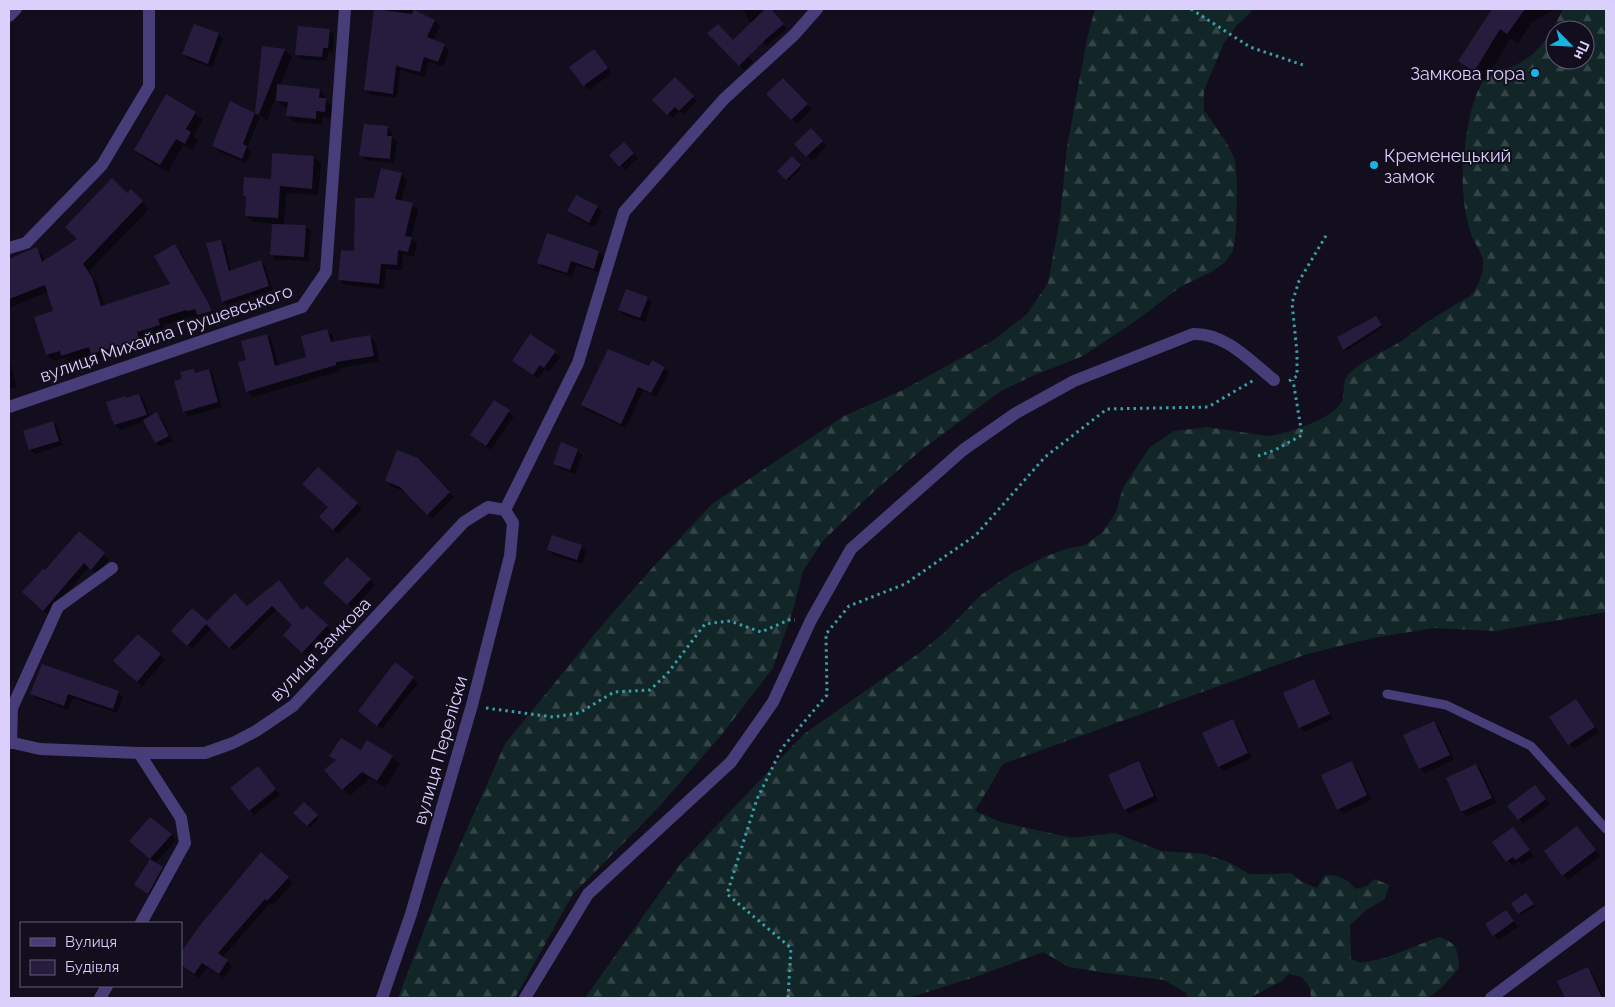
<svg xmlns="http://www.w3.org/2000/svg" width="1615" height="1007" viewBox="0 0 1615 1007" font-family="Raleway,sans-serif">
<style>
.forest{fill:url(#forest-firs);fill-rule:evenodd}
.shadow{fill:#0007}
.building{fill:#271c3e}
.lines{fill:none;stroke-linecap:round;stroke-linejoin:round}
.path{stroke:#38a0a6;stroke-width:3;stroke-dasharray:2.5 4;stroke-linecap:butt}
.lane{stroke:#473d79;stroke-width:9}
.street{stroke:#473d79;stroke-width:12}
.poi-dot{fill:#15b6e2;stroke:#130e1e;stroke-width:2}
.labels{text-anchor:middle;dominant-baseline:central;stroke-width:4;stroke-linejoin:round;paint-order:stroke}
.poi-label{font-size:18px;fill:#dad0fb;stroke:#130e1e;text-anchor:end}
.street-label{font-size:18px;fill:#dad0fb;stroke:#130e1e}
</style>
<defs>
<pattern id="forest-firs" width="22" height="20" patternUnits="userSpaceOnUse" patternTransform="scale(1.25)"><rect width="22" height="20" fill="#122628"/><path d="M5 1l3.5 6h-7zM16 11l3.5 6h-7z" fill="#344448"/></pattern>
</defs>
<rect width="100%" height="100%" fill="#130e1e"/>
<path class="forest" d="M1095,9h159l-18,17 -12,17 -20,47v20l22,32 9,17 2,26 -1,46 -3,20 -9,12 -13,9 -31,15 -43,33 -54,36 -51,20 -31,15 -80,59 -51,45 -48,47 -19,29 -10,39 -20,58 -50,65 -66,76 -84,85 -58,104h-117l40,-104 67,-150 92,-113 57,-65 58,-62 88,-59 44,-29 59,-26 89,-49 35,-27 21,-31 12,-65 7,-71 20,-108z
M1563,9h43v603l-111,19 -61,-3 -61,10 -66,16 -304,110 -28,47 26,11 71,16 43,-5 46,18 44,3 23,8 22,12h23l18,-1 11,9 15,6 8,-13c14,0 22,4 31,14l11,-3 8,-7 14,6 -4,14 -19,11 -16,15 1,34 10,4 24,-5 54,-21c18,6 19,12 20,31 -10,11 -20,25 -33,30h-115l-1,-10 -8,-11 -13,-3 -9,8 -31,16h-61l-2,-5 -22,-13 -57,-7 -38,-6 -26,-15 -68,25 -67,21h-323l96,-135 123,-129 114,-80 26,-21 37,-38 30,-21 33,-17 22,-8 19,-4 18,-13 13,-20 7,-24 26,-40 25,-17 33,-4 61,9c18,-2 66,-17 74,-35 3,-9 0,-19 6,-26 11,-14 40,-25 55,-35 7,-5 14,-11 21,-16 15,-10 31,-19 46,-28 8,-8 14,-23 13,-35 -1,-9 -9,-18 -12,-27 -8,-25 -10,-53 -7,-79 2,-19 8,-66 24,-79 7,-5 19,-7 28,-11 24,-11 36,-33 47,-56zM1555,30h30v30h-30z"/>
<path class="shadow" d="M377,9h32l26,12 5,5 -7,15 11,4 5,6 -6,16 -14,-6 -4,16 -25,-7 -3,28 -26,-3 -5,-5z
M742,9h28l17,20 -21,17z
M1494,9h62l-24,13 -14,21 -7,-5 -27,43 -15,-10 -10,-10z
M195,25l24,10 4,4 -11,29 -24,-9 -4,-5z
M718,25l35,37 -9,8 -35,-37z
M329,30l5,5 -1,18 -5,-1 -1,9 -26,-2 -4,-4z
M285,50l7,7 -12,29 39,4 6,6v4l7,6 -1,12 -9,-1v8l-28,-3 -6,-6v-8l-4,-1 -7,-6v-7l-10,27 -10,-8z
M594,51l18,22 -23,17 -18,-22z
M675,79l22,22 -13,13 -4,-3 -8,7 -18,-18z
M792,89l20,20 -15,15 -29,-30z
M231,103l29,14 -13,31 4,4 -5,11 -28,-12 -4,-5z
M195,113l8,7 -10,16 5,4 -6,10 -9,-5 -15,27 -26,-15 -7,-7z
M387,127l5,5v5l5,5 -3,21 -28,-3 -5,-5z
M811,130l16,16 -15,15 -16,-17z
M624,143l14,15 -13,12 -14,-15z
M314,157l7,7 -3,31 -32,-2 -2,32 22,2 5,4 -2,30 -33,-1 -4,-5 2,-31 -21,-2 -7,-7 1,-17 -3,-2z
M792,158l10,10 -13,13 -10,-10z
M401,174l6,6 -6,22 12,3 5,5 -7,28 6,6 -3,13 -11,-3 -1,16 -16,-1 -2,20 -40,-4 -5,-6z
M131,191l18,18 -60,62 9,14 7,21 67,-21 2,-39 7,6 36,66 -12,3 -6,-5 -4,1 -2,-1 -29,9 2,7 -23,7 3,10 -20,6 -3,-2 -24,7 -6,-6 -24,8 -4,-4 -11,3 -7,-6 7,-43 -6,-20 -39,16v-48l27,-11 7,6 2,6 34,-22z
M597,207l5,5 -8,15 -21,-11 -5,-5z
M548,235l51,17 5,5 -6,15 -22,-7 -4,12 -29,-10 -5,-5z
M221,241l4,4 6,26 30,-9 4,4 8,24 -46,15 -4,-4z
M647,298l5,4 -7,20 -21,-7 -5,-5z
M1378,319l5,8 -37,24 -2,-2z
M327,331l6,5 1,7 36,-6 6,6 3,18 -38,7v3l-89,26 -5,-6 1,-30 19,-26 5,6 7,25 28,-8z
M531,336l29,21 -11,15 -4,-3 -7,10 -24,-18z
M9,358l8,29 -8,2z
M653,362l11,6 5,5 -13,24 -13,-7 -17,38 -39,-18 -4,-5 66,-37z
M193,370l4,3 12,-3 4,5 9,32 -33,9 -5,-4 -1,-32z
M139,395l5,5 6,18 7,-4 5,5 11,22 -13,6 -4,-5 -11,-21 -25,9 -5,-5 -7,-22z
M494,401l20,15 -23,34 -20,-15z
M53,422l4,5 6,18 -28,9 -5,-4 -5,-18z
M577,450l5,5 -7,19 -16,-6 -5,-5z
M417,460l37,37 -22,22 -26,-27 -15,-6 -5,-5z
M318,469l44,40 -24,25 -18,-17 10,-10z
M79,533l30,26 -12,15 -8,-7 -41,48 -19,-18 16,-25z
M581,546l5,5 -4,13 -29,-9 -5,-5z
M348,559l27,26 -22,24 -28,-26z
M279,582l24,30 4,-5 24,24 -24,25 -22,-21 9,-9 -17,-17 -43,42 -22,-23 -20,21 -15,-13 70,-29z
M138,635l27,25 -23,26 -22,-20z
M395,664l23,19 -36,46 -18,-13z
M1314,681l4,5 15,33 -28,13 -5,-5z
M118,692l5,5 -6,16 -44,-15 -5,12 -31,-12 -5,-5z
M1576,700l23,32 -25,17 -5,-5z
M1232,720l5,5 15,33 -28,13 -5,-4 -15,-33z
M1434,722l5,5 15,33 -29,13 -5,-4 -15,-33z
M361,752l31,5 8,7 -15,24 -15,-10 -20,18 -7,-7 -7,-28 -5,-5z
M1352,762l4,5 15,33 -28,14 -5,-5z
M1138,763l5,5 15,33 -29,13 -4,-5z
M1476,765l5,5 15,33 -29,13 -5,-4 -15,-34z
M263,773l17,22 -26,20 -22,-27z
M1540,791l10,13 -27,20 -15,-18z
M304,804l15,14 -9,9 -15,-14z
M1577,827l23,29 -32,24 -23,-28z
M1513,829l21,27 -13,8 -2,-3 -7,5 -18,-24z
M171,835l5,5 -21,24 12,9 -14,24 -17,-12 15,-26 -15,-13z
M261,854l32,29 -20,22 -3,-2 -47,54 9,9 -8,12 -17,-11 -8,11 -18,-12v-12z
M1528,896l7,11 -14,8 -2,-2z
M1506,911l12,16 -20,13 -4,-5z
M1588,968l4,5 12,25h-38l-7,-17z"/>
<path class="building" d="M374,9l38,5 2,-4 21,10 -8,17 18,7 -7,18 -14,-5 -4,15 -24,-6 -3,28 -29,-4z
M765,9h6l13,15 -19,16 -26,26 -32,-33 11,-9 15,16z
M1492,9h33l-18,25 -7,-5 -26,43 -16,-11z
M194,24l25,9 -11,31 -26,-10z
M298,26l32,3 -2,19h-5l-1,9 -27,-2z
M262,46l23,3 -26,65 -4,-1z
M594,49l14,19 -25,18 -14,-19z
M675,77l19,19 -15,15 -4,-4 -8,8 -15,-15z
M783,78l25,26 -17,16 -25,-26z
M277,84l43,5 -1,9h7l-1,14 -9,-1v8l-30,-3 2,-14 -12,-1z
M166,94l30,18 -10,17 5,3 -6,12 -9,-5 -16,26 -26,-15z
M230,101l25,12 -12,31 4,2 -5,13 -30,-13z
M364,124l24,2 -1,10h5l-2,23 -31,-3z
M811,128l12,13 -17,16 -12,-13z
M624,142l10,11 -15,14 -10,-12z
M272,153l42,3 -2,33 -32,-3 -2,32 -33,-2 1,-20h-3l1,-19 27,2z
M792,156l9,9 -15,15 -9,-9z
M381,168l21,5 -7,26 18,4 -8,33 7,1 -4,15 -10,-2 -1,15 -16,-1 -2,20 -41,-4 3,-30 13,1 1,-53h19z
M112,178l15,15 4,-4 12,12 -60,63 9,13 9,29 69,-22 -16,-28 21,-12 34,60 3,7 -15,4 -2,-6 -8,2 -1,-1 -28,9 2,6 -23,7 3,11 -22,7 -1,-4 -26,8 -2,-7 -28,9 -1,-5 -14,4 -12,-38 19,-6 -8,-26 -36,14v-40l28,-12 5,15 35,-23 -12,-12z
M576,195l22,11 -9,17 -22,-12z
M272,224l34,1 -2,32 -34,-2z
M547,233l52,18 -5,18 -23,-8 -4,12 -30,-10z
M221,240l8,31 32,-11 8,26 -47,16 -16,-59z
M626,289l22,8 -8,21 -22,-8z
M1376,316l6,9 -39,25 -6,-13z
M327,329l4,13 39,-7 4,21 -38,6v3l-90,27 -8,-30 8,-2 -5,-19 26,-7 8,32 31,-9 -5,-21z
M530,334l26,17 -12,17 -4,-3 -7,10 -21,-14z
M608,349l41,17 3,-6 13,7 -14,26 -13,-6 -17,37 -40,-19z
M194,369l1,4 14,-4 9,33 -35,10 -9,-31 8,-2 -2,-7z
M139,394l8,21 -33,10 -8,-23 19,-6 1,2z
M494,400l16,10 -24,36 -16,-11z
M157,412l12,24 -14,7 -12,-23z
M53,421l6,20 -30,9 -6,-19z
M561,442l17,7 -8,21 -17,-6z
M397,450l21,8 32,34 -23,23 -27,-28 -15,-6z
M318,467l40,36 -25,27 -14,-13 9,-10 -26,-23z
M79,531l26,22 -14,17 -7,-7 -41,48 -21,-19 21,-23 2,1z
M552,535l30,10 -5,15 -30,-10z
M347,557l24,22 -24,26 -24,-22z
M279,580l23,30 5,-4 21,19 -26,28 -19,-18 9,-10 -20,-19 -43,42 -23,-24 -19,22 -16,-15 21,-23 15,13 28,-28 12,13z
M138,634l23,20 -24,28 -24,-21z
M395,662l19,15 -37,49 -19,-15z
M42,664l77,27 -6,18 -45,-15 -4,12 -34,-12z
M1314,679l16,35 -31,14 -16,-35z
M1576,699l19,28 -27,18 -19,-28z
M1233,719l15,34 -30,14 -16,-34z
M1434,721l16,34 -31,14 -16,-34z
M341,738l20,12 6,-10 26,16 -16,25 -15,-9 -20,18 -18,-20 12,-10 -7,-4z
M1139,761l15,35 -30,14 -16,-35z
M1352,761l15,34 -30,15 -16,-35z
M1476,764l16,34 -31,14 -15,-34z
M258,766l18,23 -27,22 -19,-23z
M1535,785l11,14 -28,21 -11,-14z
M304,802l14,13 -11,11 -14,-13z
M150,817l22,17 -22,25 -21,-18z
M1577,826l19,24 -34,26 -18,-25z
M1513,827l17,23 -14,10 -3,-3 -7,5 -14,-20z
M261,852l28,25 -22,24 -2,-2 -47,54 10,7 -9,14 -17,-11 -8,11 -13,-9v-13l20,-28z
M150,859l13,8 -15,27 -14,-9z
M1526,893l8,11 -16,10 -7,-11z
M1506,910l8,11 -21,15 -8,-12z
M1588,967l14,31h-37l-8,-17z"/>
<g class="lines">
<path class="path" d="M1191,9l59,38 53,18
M1289,381l8,-5v-23l-5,-50 7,-22 28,-47
M1258,456l17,-6 27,-15 -9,-55
M486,708l67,9 26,-4 35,-21 36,-2 17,-16 38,-50 25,-3 31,11 28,-12h6
M788,998l3,-50 -64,-54 30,-95 25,-51 45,-53 -1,-61 23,-28 56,-22 71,-49 69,-78 62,-48 101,-2 46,-27"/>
<path class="lane" d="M1387,694l59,11 85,41 75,83"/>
<path class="street" d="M9,16l7,-7
M9,248l17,-5 76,-78 47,-79v-77
M9,407l293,-100 24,-35 19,-263
M505,510l73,-147 46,-151 100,-113 70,-64 23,-26
M9,742l31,7 99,4h66l28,-10 23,-12 37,-25 171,-184 24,-15 17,3
M11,743l1,-35 46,-101 54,-39
M139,753l42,65 4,25 -44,80
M100,998l7,-12
M382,998l29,-84 61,-209 38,-149 3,-33 -8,-13
M525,998l63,-104 143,-132 42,-60 38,-82 40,-71 112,-99 53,-37 58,-32 119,-47c33,-1 57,27 81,46
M1491,998l115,-86"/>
</g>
<g class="poi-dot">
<circle cx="1535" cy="73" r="5"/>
<circle cx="1374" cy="165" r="5"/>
</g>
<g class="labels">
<g class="poi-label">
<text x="1525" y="73">Замкова гора</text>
<text x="1384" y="155" text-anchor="start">Кременецький<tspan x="1384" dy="21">замок</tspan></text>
</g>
<g class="street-label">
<text transform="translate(166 333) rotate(-19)">вулиця Михайла Грушевського</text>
<text transform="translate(320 649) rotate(-46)">вулиця Замкова</text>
<text transform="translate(440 750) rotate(-74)">вулиця Переліски</text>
</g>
</g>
<rect width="1615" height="1007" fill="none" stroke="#dad0fb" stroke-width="20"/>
<rect x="20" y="922" width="162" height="65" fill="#130e1e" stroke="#635c76"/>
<rect x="30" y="938" width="25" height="8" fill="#473d79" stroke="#635c76"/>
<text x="65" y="947" font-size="15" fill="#dad0fb">Вулиця</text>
<rect x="30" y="960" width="25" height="15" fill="#271c3e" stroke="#635c76"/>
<text x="65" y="972" font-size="15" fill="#dad0fb">Будівля</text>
<g transform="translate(1570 45) rotate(114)"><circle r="24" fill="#130e1e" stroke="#635c76"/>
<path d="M0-4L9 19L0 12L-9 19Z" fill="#15b6e2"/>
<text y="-8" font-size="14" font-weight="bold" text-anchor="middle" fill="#dad0fb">Пн</text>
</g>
</svg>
